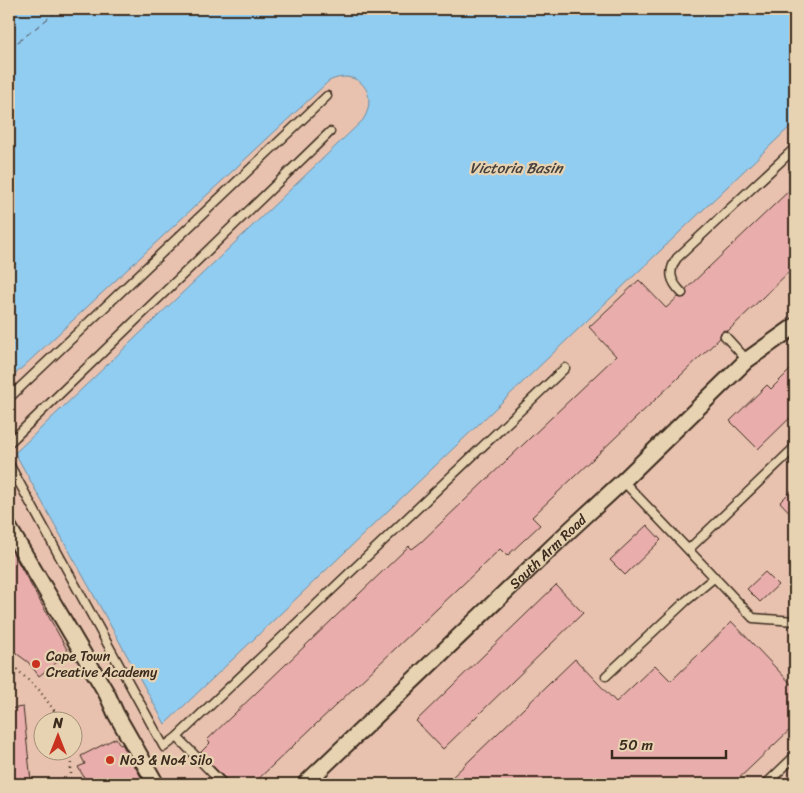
<svg xmlns="http://www.w3.org/2000/svg" width="804" height="793" viewBox="0 0 804 793" font-family="Sriracha,sans-serif">
<style>
.built{fill:#e8c2af;fill-rule:evenodd}
.water{fill:#91ccf1;stroke:#6f8b9d}
.lines{fill:none;stroke-linecap:round;stroke-linejoin:round}
.ferry{stroke:#48423e;stroke-width:1;stroke-dasharray:6 5;stroke-linecap:butt}
.building{fill:#e9aeac;stroke:#3b2a1e}
.lane-casing{stroke:#3b2a1e;stroke-width:11}
.street-casing{stroke:#3b2a1e;stroke-width:19}
.path{stroke:#3b2a1e;stroke-width:2.5;stroke-dasharray:1 4;stroke-linecap:butt}
.lane{stroke:#e7d2b1;stroke-width:8}
.street{stroke:#e7d2b1;stroke-width:15}
.poi-dot{fill:#c8321e;stroke:#e7d2b1;stroke-width:2}
.labels{text-anchor:middle;dominant-baseline:central;stroke-width:4.5;stroke-linejoin:round;paint-order:stroke}
.street-label{font-size:14px;fill:#3b2a1e;stroke:#e7d2b1}
.poi-label{font-size:14px;fill:#3b2a1e;stroke:#e7d2b1;text-anchor:start}
.water-label{font-size:15px;font-style:italic;fill:#48423e;stroke:#e7d2b1}
</style>
<rect width="100%" height="100%" fill="#e7cbb0"/>
<filter id="ink" filterUnits="userSpaceOnUse"><feTurbulence type="fractalNoise" baseFrequency=".02" numOctaves="2"/><feDisplacementMap in="SourceGraphic" scale="10" xChannelSelector="R" yChannelSelector="G"/><feConvolveMatrix kernelMatrix="1 2 1 2 8 2 1 2 1" color-interpolation-filters="sRGB"/></filter>
<g filter="url(#ink)">
<path class="built" d="M345,76l7,2 7,3 5,5 3,5 2,14 -2,8 -4,7 -348,333 150,271 630,-602v660l-2,2h-784v-404l320,-299 7,-3zM42,720h30v30h-30z"/>
<path class="water" d="M9,9h786v113l-630,602 -150,-271 348,-333c17,-27 -5,-53 -34,-39l-320,299z"/>
<g class="lines">
<path class="ferry" d="M9,15l7,-6
M9,49l51,-40"/>
</g>
<path class="building" d="M795,185v81l-67,65 -4,-1 -3,2 -1,3v3l-188,179 8,8 -33,31 -7,-7 -247,235h-22l-31,-31 10,-10 -3,-3 202,-194 3,3 8,-6 196,-187 -27,-29 50,-47 27,28 12,-11 3,1 4,-1 2,-3 -1,-5z
M795,365v48l-37,36 -28,-28 37,-36 4,4z
M795,487v31l-15,-16z
M647,525l14,15 -36,35 -15,-15z
M9,546l60,107 -30,23 -11,-14 -19,-14z
M765,572l13,13 -18,17 -13,-13z
M556,585l27,28 -140,136 -27,-28z
M732,622l63,66v37l-62,59h-288l130,-125 41,43 39,-37 16,16z
M23,707l8,74 -22,2v-74z
M116,738l4,7 2,-1 23,40h-57l-10,-17 7,-3 -4,-8z"/>
<g class="lines">
<g class="lane-casing">
<path id="lane" d="M682,293c-11,-11 -15,-21 -5,-35l118,-110
M725,336l22,24
M9,398l318,-302
M9,443l321,-311
M9,464l155,283 13,-10 388,-369
M623,481l130,137 42,3
M689,549l106,-102
M606,676l80,-75 29,-24
M177,737l46,47
M766,784l29,-28"/>
</g>
<g class="street-casing">
<g id="street">
<path d="M9,528l98,166 9,20 40,70"/>
<path id="s1" d="M305,784l266,-255 52,-48 124,-121 48,-34"/>
</g>
</g>
<path class="path" d="M9,663l3,2 27,25 22,30
M71,784v-34"/>
<use href="#lane" class="lane"/>
<use href="#street" class="street"/>
</g>
</g>
<g class="poi-dot">
<circle cx="36" cy="664" r="5"/>
<circle cx="110" cy="760" r="5"/>
</g>
<g class="labels">
<g class="street-label">
<text stroke="none"><textPath href="#s1" startOffset="336">South Arm Road</textPath></text>
</g>
<g class="poi-label">
<text x="46" y="656">Cape Town<tspan x="46" dy="16">Creative Academy</tspan></text>
<text x="120" y="760">No3 &amp; No4 Silo</text>
</g>
<g class="water-label">
<text x="516" y="168">Victoria Basin</text>
</g>
</g>
<rect width="804" height="793" fill="none" stroke="#e7d2b1" stroke-width="30"/>
<rect x="15" y="15" width="774" height="763" fill="none" stroke="#3b2a1e" stroke-width="2" filter="url(#ink)"/>
<g transform="translate(58 736)"><circle r="24" fill="#e7d2b1" stroke="#a28f76"/>
<path d="M0-4L9 19L0 12L-9 19Z" fill="#c8321e"/>
<text y="-8" font-size="14" font-weight="bold" text-anchor="middle" fill="#3b2a1e">N</text>
</g>
<path d="M612 750v8h114v-8" fill="none" stroke="#3b2a1e" stroke-width="2.5"/>
<text x="619" y="750" font-size="15" fill="#3b2a1e" stroke="#e7d2b1" stroke-width="4" paint-order="stroke">50 m</text>
</svg>
